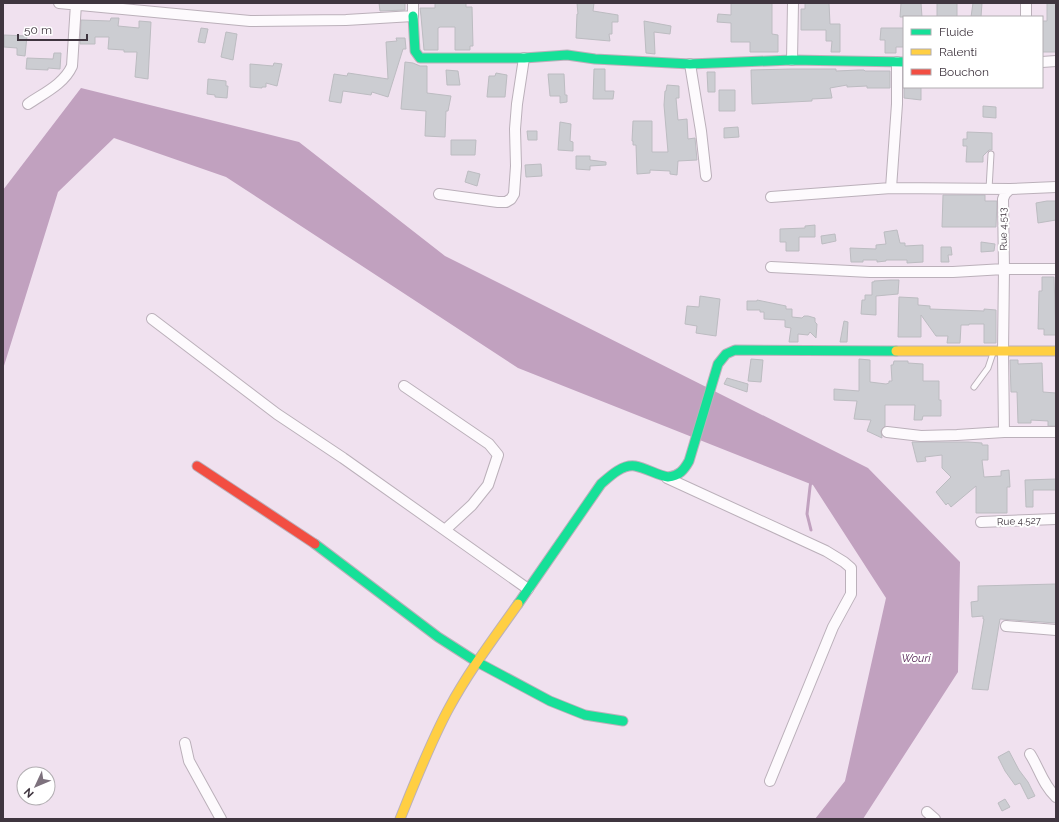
<svg xmlns="http://www.w3.org/2000/svg" width="1059" height="822" viewBox="0 0 1059 822" font-family="Raleway,sans-serif">
<style>
.water{fill:#c1a1bf}
.lines{fill:none;stroke-linecap:round;stroke-linejoin:round}
.stream{stroke:#c1a1bf;stroke-width:3}
.building{fill:#cccdd2;stroke:#bcbcc1}
.lane-casing{stroke:#bbb0ba;stroke-width:7}
.street-casing{stroke:#bbb0ba;stroke-width:12}
.fast-casing{stroke:#bbb0ba;stroke-width:11}
.slow-casing{stroke:#bbb0ba;stroke-width:11}
.jam-casing{stroke:#bbb0ba;stroke-width:11}
.lane{stroke:#fdfafd;stroke-width:5}
.street{stroke:#fdfafd;stroke-width:10}
.fast{stroke:#16e098;stroke-width:9}
.slow{stroke:#ffcf43;stroke-width:9}
.jam{stroke:#f24e42;stroke-width:9}
.labels{text-anchor:middle;dominant-baseline:central;stroke-width:4;stroke-linejoin:round;paint-order:stroke}
.street-label{font-size:10px;fill:#3f353f;stroke:#fff}
.water-label{font-size:11px;font-style:italic;fill:#592858;stroke:#fff}
</style>
<rect width="100%" height="100%" fill="#f0e1ef"/>
<path class="water" d="M81,88l218,54 146,114 423,212 92,94 -2,110 -95,147h-48l30,-38 41,-183 -73,-113 -295,-117 -292,-191 -112,-39 -56,54 -55,177v-179z"/>
<g class="lines">
<path class="stream" d="M811,530l-4,-16 3,-27 1,-6"/>
</g>
<path class="building" d="M379,3h26v7l-25,1z
M435,3h31v4h6l1,39h-3v4h-15v-23h-15l-2,1v22h-14l-3,-34 -1,-8h15z
M577,3h17l-1,8 25,4v7h-6v12h-3l1,7 -34,-3 1,-24h1z
M731,3h41v31l6,1v17h-28v-10h-19v-19l-14,-1 1,-8 13,1z
M805,3h24l1,21h10v28h-9l1,-11h-6v-11h-25v-21h4z
M901,3h20l1,14h-22z
M937,3h20v14h-20z
M973,3h9l-1,14h-10z
M1047,3h9v49h-14v-31h5z
M111,18h8l-1,8 21,2v-7l12,1 -3,57 -13,-2 2,-25h-13v-2l-16,-1 1,-12h-14v7h-15l1,-24 29,1z
M644,21l27,5 -1,8 -16,-2 1,22 -9,-1z
M201,28l7,1 -3,14 -7,-1z
M881,28h23v19h-8v6h-11v-13h-5z
M226,32l11,2 -4,26 -12,-3z
M4,35l23,1 -2,20 -8,-1v-7l-13,-1z
M396,38h9l1,11h-3l-15,48 -16,-5 -1,3 -28,-4 -2,12 -12,-2 5,-27 13,2 1,-3 40,6 -2,-37 11,-1z
M54,53h7l-1,16 -12,-1v2l-22,-1 1,-11 26,1z
M405,62l8,1 7,3h7v27l24,3 -3,15h-2l-1,26 -20,-1 1,-25 -25,-2z
M274,63l8,1 -5,22 -11,-3v4h-4v1l-12,-1v-23l23,2z
M594,69h11v22h9l-1,8h-20z
M791,69h45v2l23,-1h5l1,1h25v17h-23v-2l-20,1v-2l-17,3 2,10 -20,1v2l-60,3 -1,-34z
M446,70l12,1 2,14h-13z
M904,71v16h17v13l-17,-2z
M707,72h8v20h-7z
M496,73l11,2 -2,22h-18l2,-21h6z
M548,74h16l1,21h2v7l-7,1v-7h-10z
M208,79l18,2v5h2l-1,12 -12,-1v-2l-8,-1z
M667,85l12,1v12h-3l2,22 9,-1 1,20 7,-1 2,22 -19,1 -1,14 -7,-1v-3l-20,-1v3l-13,1 -1,-29h-3v-4h-1l1,-20h19v31h16l-4,-47 1,-14h1z
M719,90h16v21h-16z
M983,106l13,1v11l-13,-1z
M560,122l11,2 -1,17 3,1v9l-15,-1z
M738,127l1,10 -15,1v-10z
M527,131h10v9h-9z
M967,132l25,1v17h-3l-6,6v6h-17l1,-16h-4v-7h4z
M451,140h25l-1,15h-24z
M576,156h14v4l16,2v3l-16,1v4l-14,-1z
M541,164l1,12 -16,1 -1,-12z
M468,171l12,3 -3,12 -12,-4z
M943,195h42v6h12l-1,26h-54z
M1047,201h9v19l-18,3 -2,-20z
M815,225v12h-16v14h-13v-9h-6v-13l25,-1v-2z
M897,230l3,13h5v3l18,-1v17l-16,1v-3h-21v1l-9,1v-2h-14v2h-12l-1,-14 26,1v-4l10,-1 -2,-12z
M835,234l1,7 -14,3 -1,-8z
M981,242l14,2 -1,7 -13,1z
M941,247h10l1,8h-4l1,7h-8z
M1042,277h12l2,58h-12v-6h-6l1,-38h3z
M891,280h8l-1,14 -22,2v19l-15,-1 1,-14h3v-5h7v-13h2v-1z
M700,296l20,3 -4,37 -20,-3 1,-7 -12,-2 2,-18 12,1z
M899,297l19,1v7l12,1v3l54,2v-2l12,1v33h-12v-19h-15v1h-8l-1,18h-13l1,-7h-12l-15,-21v22h-23z
M757,300l29,6v3h6v8l10,1 2,-2h4l7,2v4l2,2 -1,14 -6,-6 -2,3 -10,-1v8h-9l2,-14 -6,-1v-7l-21,-1v-7h-4v-2h-13v-9h10z
M844,321l4,1 -1,20h-7z
M751,359l12,1 -2,22 -13,-1z
M859,359l11,1v22l16,2 3,-1v-2h3l-1,-16h2l1,-4h14v2l15,1v17h16v19h2v16h-18l-1,4h-8l1,-15h-30v21l-4,5 1,7 -15,-7 4,-11 -17,-1 3,-18 -23,-1v-11l25,2z
M1010,360h8v4l24,-1 1,29 13,1v33h-8v-5l-17,-1v3h-13l-1,-31h-6z
M727,378l21,6 -1,8 -23,-8z
M912,442h56l14,1v2h6v15h-6l2,17 17,-1v-5l8,-1 1,17h-3v26h-31v-27l-25,21 -3,-4 -2,2 -10,-13 15,-15 -9,-9v-13l-17,2 1,4 -9,1z
M1056,479v11h-23v17h-7l-1,-27z
M1056,584v39l-56,-4 -12,71 -16,-1 12,-70h-1v-3l-11,1 -1,-15 7,-1v-15z
M1009,751l10,19 9,12 7,14 -7,3 -8,-16 -5,2 -10,-14 -7,-14z
M1005,799l5,8 -8,4 -4,-8z"/>
<g class="lines">
<g class="lane-casing">
<path id="lane" d="M989,189l2,-35
M974,387l14,-19 5,-15"/>
</g>
<g class="street-casing">
<path id="street" d="M59,3l191,18 96,-1 67,-4v-13
M1026,3v14
M792,60l1,-57
M1042,62l14,-1
M690,64l11,67 5,45
M28,104c16,-11 36,-20 44,-38l4,-62
M891,188l6,-84v-42
M439,194l59,8h8l5,-3 3,-5 2,-28 -1,-37 2,-25 7,-46
M771,197l120,-9 119,1
M771,267l99,5h83l51,-3h52
M152,319l125,95 66,44 185,131
M404,386l85,58 9,11 -10,30 -16,20 -26,24
M887,432l34,4 36,-1 47,-3 -1,-80 1,-83 -1,-70 2,-5 5,-5 46,-2
M1004,432h52
M667,478l159,73 18,11 7,6v26l-18,33 -63,154
M981,522l75,-3
M1006,626l50,4
M185,743l4,18 32,58
M1030,754c9,14 13,31 26,43
M927,812l8,7"/>
</g>
<g class="fast-casing">
<path id="fast" d="M413,16l2,35 5,7h104l43,-3 28,4 95,5 102,-4 112,2
M315,544l123,93 39,25 73,39 35,14 38,6
M518,604l83,-120c8,-7 21,-20 34,-18 11,2 22,9 33,11 11,-1 16,-7 21,-16l29,-97 8,-10 9,-4 161,1"/>
</g>
<g class="slow-casing">
<path id="slow" d="M896,351h160
M400,819c15,-37 30,-76 49,-111 20,-37 45,-70 69,-104"/>
</g>
<g class="jam-casing">
<path id="jam" d="M197,466l118,78"/>
</g>
<use href="#lane" class="lane"/>
<use href="#street" class="street"/>
<use href="#fast" class="fast"/>
<use href="#slow" class="slow"/>
<use href="#jam" class="jam"/>
</g>
<g class="labels">
<g class="street-label">
<text transform="translate(1003 229) rotate(-91)">Rue 4.513</text>
<text transform="translate(1019 521) rotate(-2)">Rue 4.527</text>
</g>
<g class="water-label">
<text x="916" y="658">Wouri</text>
</g>
</g>
<rect width="1059" height="822" fill="none" stroke="#3f353f" stroke-width="8"/>
<rect x="903" y="16" width="140" height="72" fill="#ffffff" stroke="#b2aeb2"/>
<rect x="911" y="29" width="20" height="6" fill="#16e098" stroke="#b2aeb2"/>
<text x="939" y="36" font-size="12" fill="#3f353f">Fluide</text>
<rect x="911" y="49" width="20" height="6" fill="#ffcf43" stroke="#b2aeb2"/>
<text x="939" y="56" font-size="12" fill="#3f353f">Ralenti</text>
<rect x="911" y="69" width="20" height="6" fill="#f24e42" stroke="#b2aeb2"/>
<text x="939" y="76" font-size="12" fill="#3f353f">Bouchon</text>
<g transform="translate(36 786) rotate(226)"><circle r="19" fill="#ffffff" stroke="#b2aeb2"/>
<path d="M0-3L7 15L0 10L-7 15Z" fill="#7d717d"/>
<text y="-6" font-size="11" font-weight="bold" text-anchor="middle" fill="#3f353f">N</text>
</g>
<path d="M18 34v6h69v-6" fill="none" stroke="#3f353f" stroke-width="2"/>
<text x="24" y="34" font-size="12" fill="#3f353f" stroke="#ffffff" stroke-width="3" paint-order="stroke">50 m</text>
</svg>
